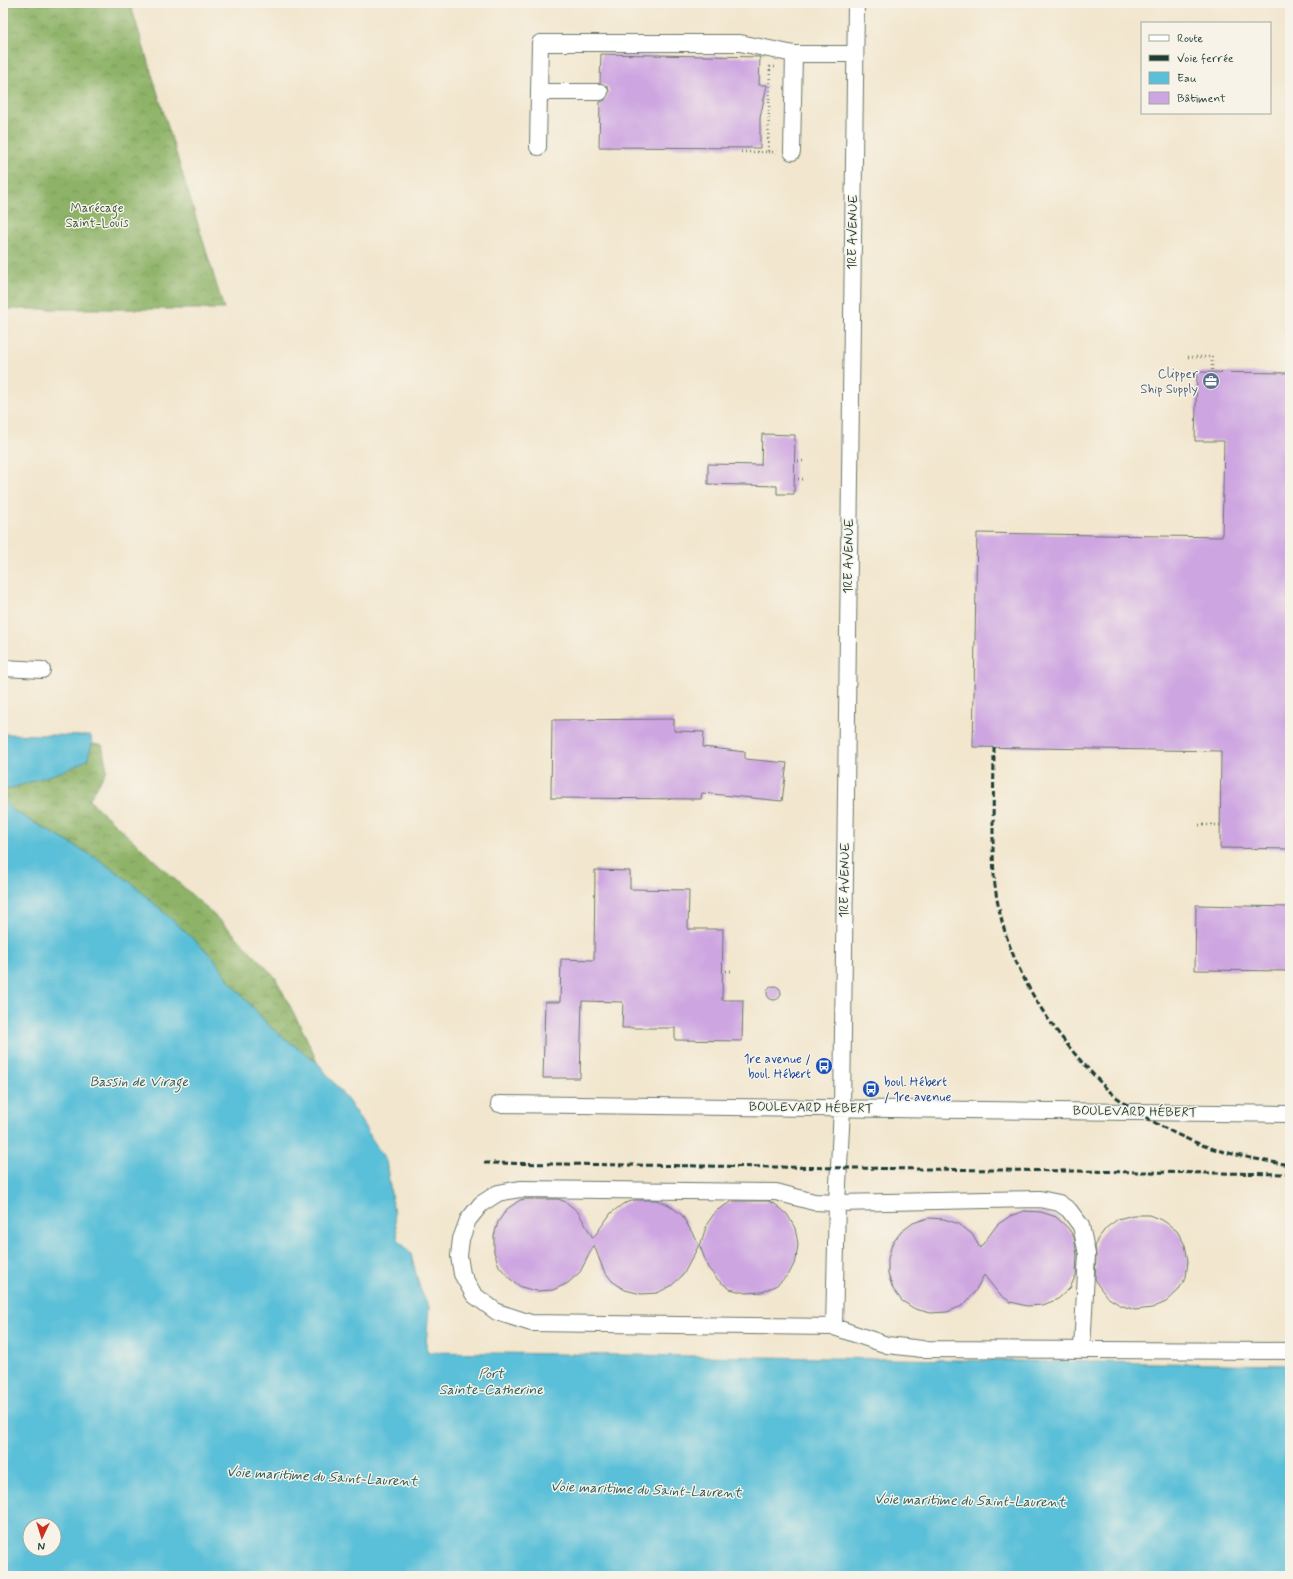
<svg xmlns="http://www.w3.org/2000/svg" width="1293" height="1579" viewBox="0 0 1293 1579" font-family="Mynerve,sans-serif">
<style>
.forest{fill:url(#forest-crowns);stroke:#56784e}
.water{fill:#5abfd8;stroke:#3c7e86;fill-rule:evenodd}
.building{fill:#cda5e1}
.lines{fill:none;stroke-linecap:round;stroke-linejoin:round}
.minor-casing{stroke:#69786a;stroke-width:18}
.path{stroke:#69786a;stroke-width:2.5;stroke-dasharray:1 3;stroke-linecap:butt}
.minor{stroke:#fff;stroke-width:16}
.rail{stroke:#1f3d34;stroke-width:3;stroke-dasharray:6 3;stroke-linecap:butt}
.labels{text-anchor:middle;dominant-baseline:central;stroke-width:3;stroke-linejoin:round;paint-order:stroke}
.park-label{font-size:13px;fill:#3d5b42;stroke:#f7f3e8}
.street-label{font-size:13px;fill:#1f3d34;stroke:#f7f3e8}
.service-label{font-size:13px;fill:#4e5e75;stroke:#f7f3e8;text-anchor:end}
.transit-label{font-size:13px;fill:#164399;stroke:#f7f3e8;text-anchor:end}
.water-label{font-size:14px;font-style:italic;fill:#2e5e5d;stroke:#f7f3e8}
</style>
<defs>
<pattern id="forest-crowns" width="20" height="18" patternUnits="userSpaceOnUse"><rect width="20" height="18" fill="#8eb368"/><path d="M2 6a3 3 0 1 1 6 0M12 15a3 3 0 1 1 6 0" fill="none" stroke="#739356"/></pattern>
</defs>
<rect width="100%" height="100%" fill="#f7f3e8"/>
<filter id="ink" filterUnits="userSpaceOnUse"><feTurbulence type="fractalNoise" baseFrequency=".025" numOctaves="2"/><feDisplacementMap in="SourceGraphic" scale="8" xChannelSelector="R" yChannelSelector="G"/><feConvolveMatrix kernelMatrix="1 2 1 2 8 2 1 2 1" color-interpolation-filters="sRGB"/></filter>
<filter id="wash" filterUnits="userSpaceOnUse"><feTurbulence type="fractalNoise" baseFrequency=".012" numOctaves="4" result="noise"/><feDisplacementMap in="SourceGraphic" scale="16" xChannelSelector="R" yChannelSelector="G"/><feGaussianBlur stdDeviation="0.9" result="paint"/><feColorMatrix in="noise" values="0 0 0 0 0 0 0 0 0 0 0 0 0 0 0 0 0 1.4 0 .05"/><feComposite in="paint" operator="in"/></filter>
<g filter="url(#wash)">
<rect width="100%" height="100%" fill="#f2e6ce"/>
<path class="forest" d="M3,3h127l94,306h-221z
M92,744l10,1 5,25 -18,30 141,130 45,47 31,60 11,25 -46,-34 -40,-45 -17,-25 -81,-74 -35,-25 -86,-49 -7,-7 -2,-12 84,-31z"/>
<path class="water" d="M3,734l88,2 1,8 -5,16 -21,10 -63,21z
M3,793l2,10 7,7 86,49 35,25 81,74 17,25 40,45 46,34 32,40 37,59 12,78 13,15 9,35 9,18 -3,39 2,6 862,13v211l-1287,-1zM30,1525h24v24h-24z"/>
<g id="blocks">
<path class="building" d="M601,54l159,3 -1,28h8l-7,33v30l-161,-1 1,-45 5,-2 4,-8 -1,-5 -8,-4z
M1197,372l93,1v476l-70,-1 1,-97 -248,-4 4,-214 245,4 2,-96h-29z
M762,434l33,1 -1,59h-17v-8l-69,-2v-20l53,1z
M674,719v12l30,1 -1,15 42,5v7l42,4 -5,38 -80,-8 -1,6 -150,-1 1,-78z
M595,870l35,1v18l59,1 -1,39h35l-1,71h21l-1,41 -67,-1v-12h-53l1,-26 -41,-1 -2,77h-37l2,-76h15l1,-43 33,1z
M1196,905l94,2v64l-95,-1z
M767 993a7 7 0 1 1 14 0a7 7 0 1 1-14 0Z
M526,1199h32l8,3 12,10 15,26 18,-25 12,-9 12,-4h21l13,5 13,10 17,30 -16,30 -12,11 -14,7 -16,1 -16,-4 -13,-9 -9,-12 -9,-24 -14,27 -12,11 -15,7 -16,1 -16,-4 -12,-9 -10,-12 -5,-14v-16l4,-14 9,-13 13,-9z
M733,1201h35l7,3 12,10 8,14 3,16 -2,16 -7,14 -12,11 -15,7 -16,1 -16,-4 -12,-9 -10,-12 -8,-22 7,-22 9,-13 13,-8z
M1024,1211l17,1 15,5 12,11 6,9 3,18 -1,20 -6,13 -12,11 -15,6 -16,1 -16,-4 -12,-8 -15,-19 -11,20 -11,11 -15,6 -16,1 -16,-4 -13,-8 -9,-12 -5,-15v-15l4,-15 9,-12 12,-9 15,-5 16,1 15,5 13,10 8,14 17,-23 13,-9z
M1133,1215h16l15,6 13,10 8,14 3,16 -2,16 -8,14 -12,11 -14,6 -17,2 -15,-5 -13,-8 -9,-12 -3,-7 1,-24 -1,-7 2,-7 9,-12 12,-9z"/>
</g>
</g>
<g filter="url(#ink)">
<use href="#blocks" fill-opacity="0" stroke="#69786a" stroke-width="1"/>
<g class="lines">
<g class="minor-casing">
<path id="minor" d="M600,92h-61l1,-49h200l54,11
M538,147l1,-55
M792,152l2,-98h61
M3,668l39,2
M499,1104l791,10
M834,1327l3,-124 5,-94 14,-1106
M1082,1349l5,-95 -6,-28 -12,-16 -10,-7 -19,-4 -203,4 -23,-1 -38,-10 -256,-3 -22,4 -17,11 -13,16 -7,19 -2,17 3,18 12,21 23,17 34,11 303,4 53,18 35,4 368,2"/>
</g>
<path class="path" d="M741,152h27l2,-85h5
M768,152h9
M1188,357h24v15
M794,461h12
M794,479h11
M785,781l3,1
M1199,825h21
M722,971h10"/>
<use href="#minor" class="minor"/>
<path class="rail" d="M994,747c0,29 -1,57 -1,85 0,23 0,45 4,67 11,62 43,115 84,162 12,13 24,28 38,38 25,19 54,35 83,46 28,10 58,15 88,20
M484,1163l806,11"/>
</g>
</g>
<defs>
<g id="office-disc" transform="scale(0.9)"><circle r="9.5" fill="#5c6f8a" stroke="#f7f3e8"/><path d="M-6-3h4V-5.5h4V-3h4V5H-6ZM-1-4.5V-3h2v-1.5ZM-6 0V1H6V0Z" fill="#fff"/></g>
<g id="bus-disc" transform="scale(0.9)"><circle r="9.5" fill="#1a4fb4" stroke="#f7f3e8"/><path d="M-5-6H5V4H4V6H2V4H-2V6H-4V4H-5ZM-3.5-4V0h7V-4ZM-3.5 1.2v1.5H-2V1.2ZM2 1.2v1.5H3.5V1.2Z" fill="#fff"/></g>
</defs>
<g fill-rule="evenodd">
<use href="#office-disc" x="1211" y="381"/>
<use href="#bus-disc" x="824" y="1066"/>
<use href="#bus-disc" x="871" y="1089"/>
</g>
<g class="labels">
<g class="park-label">
<text x="97" y="208">Marécage<tspan x="97" dy="15">Saint-Louis</tspan></text>
</g>
<g class="street-label">
<text transform="translate(853 232) rotate(-89)">1RE AVENUE</text>
<text transform="translate(849 556) rotate(-89)">1RE AVENUE</text>
<text transform="translate(845 880) rotate(-89)">1RE AVENUE</text>
<text transform="translate(811 1108) rotate(1)">BOULEVARD HÉBERT</text>
<text transform="translate(1135 1112) rotate(1)">BOULEVARD HÉBERT</text>
</g>
<g class="service-label">
<text x="1198" y="374">Clipper<tspan x="1198" dy="15">Ship Supply</tspan></text>
</g>
<g class="transit-label">
<text x="811" y="1059">1re avenue /<tspan x="811" dy="15">boul. Hébert</tspan></text>
<text x="884" y="1082" text-anchor="start">boul. Hébert<tspan x="884" dy="15">/ 1re avenue</tspan></text>
</g>
<g class="water-label">
<text x="139" y="1082">Bassin de Virage</text>
<text x="491" y="1374">Port<tspan x="491" dy="16">Sainte-Catherine</tspan></text>
<text transform="translate(322 1477) rotate(3)">Voie maritime du Saint-Laurent</text>
<text transform="translate(646 1490) rotate(2)">Voie maritime du Saint-Laurent</text>
<text transform="translate(970 1501) rotate(1)">Voie maritime du Saint-Laurent</text>
</g>
</g>
<rect width="1293" height="1579" fill="none" stroke="#f7f3e8" stroke-width="16"/>
<rect x="1141" y="22" width="130" height="92" fill="#f7f3e8" stroke="#a1aaa0"/>
<rect x="1149" y="35" width="20" height="6" fill="#ffffff" stroke="#a1aaa0"/>
<text x="1177" y="42" font-size="12" fill="#1f3d34">Route</text>
<rect x="1149" y="55" width="20" height="6" fill="#1f3d34" stroke="#a1aaa0"/>
<text x="1177" y="62" font-size="12" fill="#1f3d34">Voie ferrée</text>
<rect x="1149" y="72" width="20" height="12" fill="#5abfd8" stroke="#a1aaa0"/>
<text x="1177" y="82" font-size="12" fill="#1f3d34">Eau</text>
<rect x="1149" y="92" width="20" height="12" fill="#cda5e1" stroke="#a1aaa0"/>
<text x="1177" y="102" font-size="12" fill="#1f3d34">Bâtiment</text>
<g transform="translate(42 1537) rotate(184)"><circle r="19" fill="#f7f3e8" stroke="#a1aaa0"/>
<path d="M0-3L7 15L0 10L-7 15Z" fill="#c8321e"/>
<text y="-6" font-size="11" font-weight="bold" text-anchor="middle" fill="#1f3d34">N</text>
</g>
</svg>
